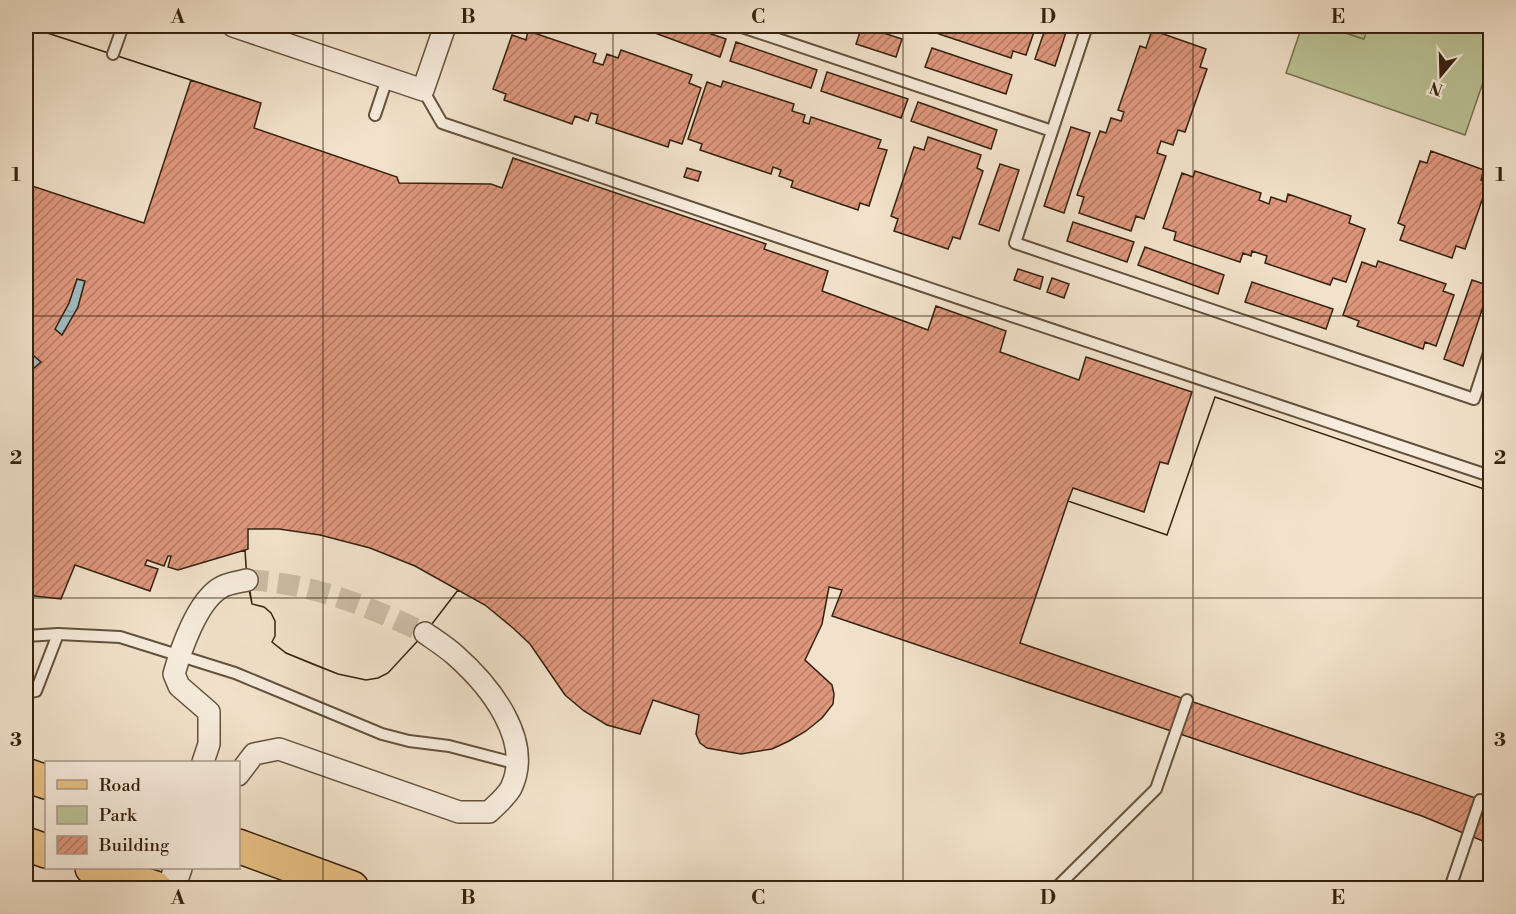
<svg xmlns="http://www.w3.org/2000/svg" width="1516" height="914" viewBox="0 0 1516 914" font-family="'Libre Bodoni',serif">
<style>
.green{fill:#bcc397;stroke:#787252;stroke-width:1.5}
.forest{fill:url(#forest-crowns);stroke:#787252;stroke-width:1.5}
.water{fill:url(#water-ripples);stroke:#757e79;stroke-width:1.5}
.building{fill:url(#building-hatch);stroke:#35220e;stroke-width:1.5;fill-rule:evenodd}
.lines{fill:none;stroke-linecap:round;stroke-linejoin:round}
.minor-tunnel{stroke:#ccbca5;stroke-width:21;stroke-dasharray:21 10;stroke-linecap:butt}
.service-casing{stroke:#64523d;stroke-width:14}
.minor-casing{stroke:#64523d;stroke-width:24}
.tertiary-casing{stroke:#64523d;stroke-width:30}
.primary-casing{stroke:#35220e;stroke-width:36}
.service{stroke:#f7ecdd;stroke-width:10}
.minor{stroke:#f7ecdd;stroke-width:21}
.tertiary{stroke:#f7ecdd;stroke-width:27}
.primary{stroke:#e9c186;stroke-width:33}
.grid{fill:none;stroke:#35220e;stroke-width:1.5;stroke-opacity:0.55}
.neatline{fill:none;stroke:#35220e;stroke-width:2}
.grid-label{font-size:20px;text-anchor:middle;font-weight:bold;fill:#35220e}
</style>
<defs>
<pattern id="forest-crowns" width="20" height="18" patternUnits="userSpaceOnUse" patternTransform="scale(1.5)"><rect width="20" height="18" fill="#bcc397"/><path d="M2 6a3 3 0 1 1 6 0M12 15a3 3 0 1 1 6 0" fill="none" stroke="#a2a781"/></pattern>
<pattern id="water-ripples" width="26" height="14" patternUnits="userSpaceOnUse" patternTransform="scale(1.5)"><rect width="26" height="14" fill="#a0bbc1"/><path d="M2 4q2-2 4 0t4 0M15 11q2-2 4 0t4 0" fill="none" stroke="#8aa0a5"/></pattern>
<pattern id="building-hatch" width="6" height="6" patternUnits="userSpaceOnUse" patternTransform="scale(1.5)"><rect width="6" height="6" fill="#de977d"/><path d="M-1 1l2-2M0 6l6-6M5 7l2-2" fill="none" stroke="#b57b65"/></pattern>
</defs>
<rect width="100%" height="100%" fill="#f2e2cb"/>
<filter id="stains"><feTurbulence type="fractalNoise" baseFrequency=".00333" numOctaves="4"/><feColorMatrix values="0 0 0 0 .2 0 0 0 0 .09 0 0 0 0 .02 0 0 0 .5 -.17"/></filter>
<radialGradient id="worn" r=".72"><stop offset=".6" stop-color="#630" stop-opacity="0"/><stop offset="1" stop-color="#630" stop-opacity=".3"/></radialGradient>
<path class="green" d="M1302,26h23l38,13 5,-13h122v36l-25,73 -179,-62z"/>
<path class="forest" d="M1325,26h43l-4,13z"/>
<path class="water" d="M77,279l8,2 -7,26 -16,28 -7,-6 14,-26z
M33,355l8,7 -15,13v-13z"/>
<path class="building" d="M26,26l235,77 -7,25 143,49 2,6 92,1 11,4 11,-30 253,86 -2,5 64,22 -6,20 106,39 8,-24 70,25 -6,21 79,28 7,-23 106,35 -24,72 -8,-2 -16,50 -71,-24 -5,13 99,34 48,-138 275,94v353l-68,-28 -590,-200 10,-26 -13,-3 -7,37 -17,36 27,25 2,9 -1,10 -11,14 -16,13 -17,10 -17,8 -31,5 -34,-6 -7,-5 -4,-9 3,-19 -46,-15 -13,34 -33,-9 -23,-14 -19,-16 -35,-51 -17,-16 -28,-23 -27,-15 -33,43 -37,40 -10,5 -12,2 -28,-6 -23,-9 -29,-12 -14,-11 3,-6v-15l-4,-8 -7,-6 -12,-3 -5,-24 -2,-30 -67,20 -10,-3 3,-11h-3l-4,10 -17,-6 -2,5 13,4 -8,22 -75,-26 -14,34 -35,-4v-220l15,-13 -8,-7 -7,7zM77,279l8,2 -7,26 -16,28 -7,-6 14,-26z
M26,26l165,54 -47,143 -118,-39z
M658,26h30l38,13 -6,18 -65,-24z
M799,26h17l-2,5z
M862,26l40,13 -6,18 -40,-13z
M935,26h101l-10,29 -13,-4 -2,7 -72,-24 2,-6z
M1046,26h22l-13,40 -20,-7z
M1152,30l54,19 -6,18 7,2 -22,63 -7,-2 -5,15 -12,-4 -4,12 9,3 -22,63 -8,-3 -5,15 -52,-18 5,-16 -7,-2 23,-64 6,2 5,-15 10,3 3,-9 -6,-2 22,-64 6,2z
M528,31l68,23 -3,8 10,3 4,-11 11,4 3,-8 71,25 -3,8 12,5 -19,56 -12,-4 -2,7 -72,-24 2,-8 -7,-2 -3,8 -13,-5 -3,8 -68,-24 2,-6 -13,-5 19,-54 14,5z
M736,42l81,28 -6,18 -81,-27z
M932,48l80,27 -6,19 -81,-27z
M827,72l81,27 -7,19 -80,-27z
M723,81l71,23 -2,7 13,4 -2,7 6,2 2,-7 70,23 -3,8 9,2 -18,56 -9,-3 -2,7 -67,-23 2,-6 -14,-5 2,-6 -8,-3 -2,7 -71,-24 2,-6 -14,-5 19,-57 14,5z
M918,102l79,28 -6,19 -80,-28z
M1071,127l19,6 -26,80 -20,-7z
M928,137l53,18 -4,13 6,3 -23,68 -7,-2 -5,12 -54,-18 4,-12 -7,-3 23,-69 10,3z
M1431,151l53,19 -3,10 7,3 -23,66 -9,-3 -4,12 -52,-18 5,-14 -7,-3 22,-62 7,2z
M1000,164l19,6 -20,61 -20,-7z
M687,168l14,4 -3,9 -14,-4z
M1195,171l66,22 -2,7 10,4 2,-7 15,5 2,-8 63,22 -2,7 16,6 -19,53 -13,-4 -3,7 -65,-22 2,-7 -15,-5 -1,5 -8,-3 -3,9 -66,-22 2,-8 -13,-4 19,-55 11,4z
M1073,222l61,20 -7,20 -60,-21z
M1145,247l79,28 -6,19 -80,-29z
M1378,261l68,23 -3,7 11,4 -18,51 -11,-4 -2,7 -66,-23 2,-5 -16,-6 19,-53 14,5z
M1018,269l25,8 -3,12 -26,-9z
M1052,278l17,6 -5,14 -17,-6z
M1472,280l18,6 -27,80 -19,-7z
M1252,282l81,27 -7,20 -81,-27z
M1215,397l275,94v312l-470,-160 48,-142 99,34z
M248,529h31l41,6 50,13 45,18 43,24 -33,43 -37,40 -10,5 -12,2 -28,-6 -52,-21 -14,-11 3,-6v-15l-4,-8 -7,-6 -12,-3 -6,-38 -1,-16 3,-1z"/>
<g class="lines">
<path class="minor-tunnel" d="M247,580c62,2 123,27 178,53"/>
<g class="service-casing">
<path id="service" d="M739,26l313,105
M1087,26l-72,217 459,156 16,-49
M113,54l10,-28
M423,90l19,33c348,120 699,236 1048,353
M375,115l12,-36
M26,636l32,-2 62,3 115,36 147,61 27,7 40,5 69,18
M26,693l10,-2 22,-57
M1056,888l100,-99 31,-89
M1450,888l30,-88"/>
</g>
<g class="minor-casing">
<path id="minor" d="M233,26l190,64 22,-64
M203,762l6,-18v-32l-30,-26 -5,-12c7,-25 23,-72 46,-86 7,-5 19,-6 27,-8
M238,775l16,-21 25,-5 180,63h30c7,-7 17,-15 22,-24 23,-48 -22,-103 -56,-133 -9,-8 -20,-15 -30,-22"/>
</g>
<g class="tertiary-casing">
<path id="tertiary" d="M171,888l7,-20"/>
</g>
<g class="primary-casing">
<path id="primary" d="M26,775l20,7
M26,844l20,7
M238,846l114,42
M92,868l63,20"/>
</g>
<use href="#service" class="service"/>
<use href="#minor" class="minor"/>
<use href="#tertiary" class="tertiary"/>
<use href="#primary" class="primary"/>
</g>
<path class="grid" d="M323,26v862M613,26v862M903,26v862M1193,26v862M26,316h1464M26,598h1464"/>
<rect width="1516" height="914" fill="none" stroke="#f2e2cb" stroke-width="66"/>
<rect x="45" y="761" width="195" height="108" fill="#f7ecdd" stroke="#a99b8a" stroke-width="1.5"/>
<rect x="57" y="780" width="30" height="9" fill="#e9c186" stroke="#a99b8a" stroke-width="1.5"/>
<text x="99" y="791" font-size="18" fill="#35220e">Road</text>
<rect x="57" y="806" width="30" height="18" fill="#bcc397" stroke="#a99b8a" stroke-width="1.5"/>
<text x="99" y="821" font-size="18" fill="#35220e">Park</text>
<rect x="57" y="836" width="30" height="18" fill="url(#building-hatch)" stroke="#a99b8a" stroke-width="1.5"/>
<text x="99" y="851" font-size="18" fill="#35220e">Building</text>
<g transform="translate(1441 75) rotate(199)" stroke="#f7ecdd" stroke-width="4.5" paint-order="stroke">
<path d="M0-4.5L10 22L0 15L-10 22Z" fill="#35220e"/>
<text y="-9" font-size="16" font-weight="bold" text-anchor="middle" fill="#35220e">N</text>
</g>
<rect x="33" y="33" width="1450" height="848" class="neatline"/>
<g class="grid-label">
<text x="178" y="23">A</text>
<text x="468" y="23">B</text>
<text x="758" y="23">C</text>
<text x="1048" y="23">D</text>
<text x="1338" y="23">E</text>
<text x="16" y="181">1</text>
<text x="1500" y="181">1</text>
<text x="16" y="464">2</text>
<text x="1500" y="464">2</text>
<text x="16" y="746">3</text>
<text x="1500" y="746">3</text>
<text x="178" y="904">A</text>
<text x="468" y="904">B</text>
<text x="758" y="904">C</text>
<text x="1048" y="904">D</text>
<text x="1338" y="904">E</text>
</g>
<rect width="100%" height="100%" filter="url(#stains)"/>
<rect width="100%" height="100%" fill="url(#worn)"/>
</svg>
